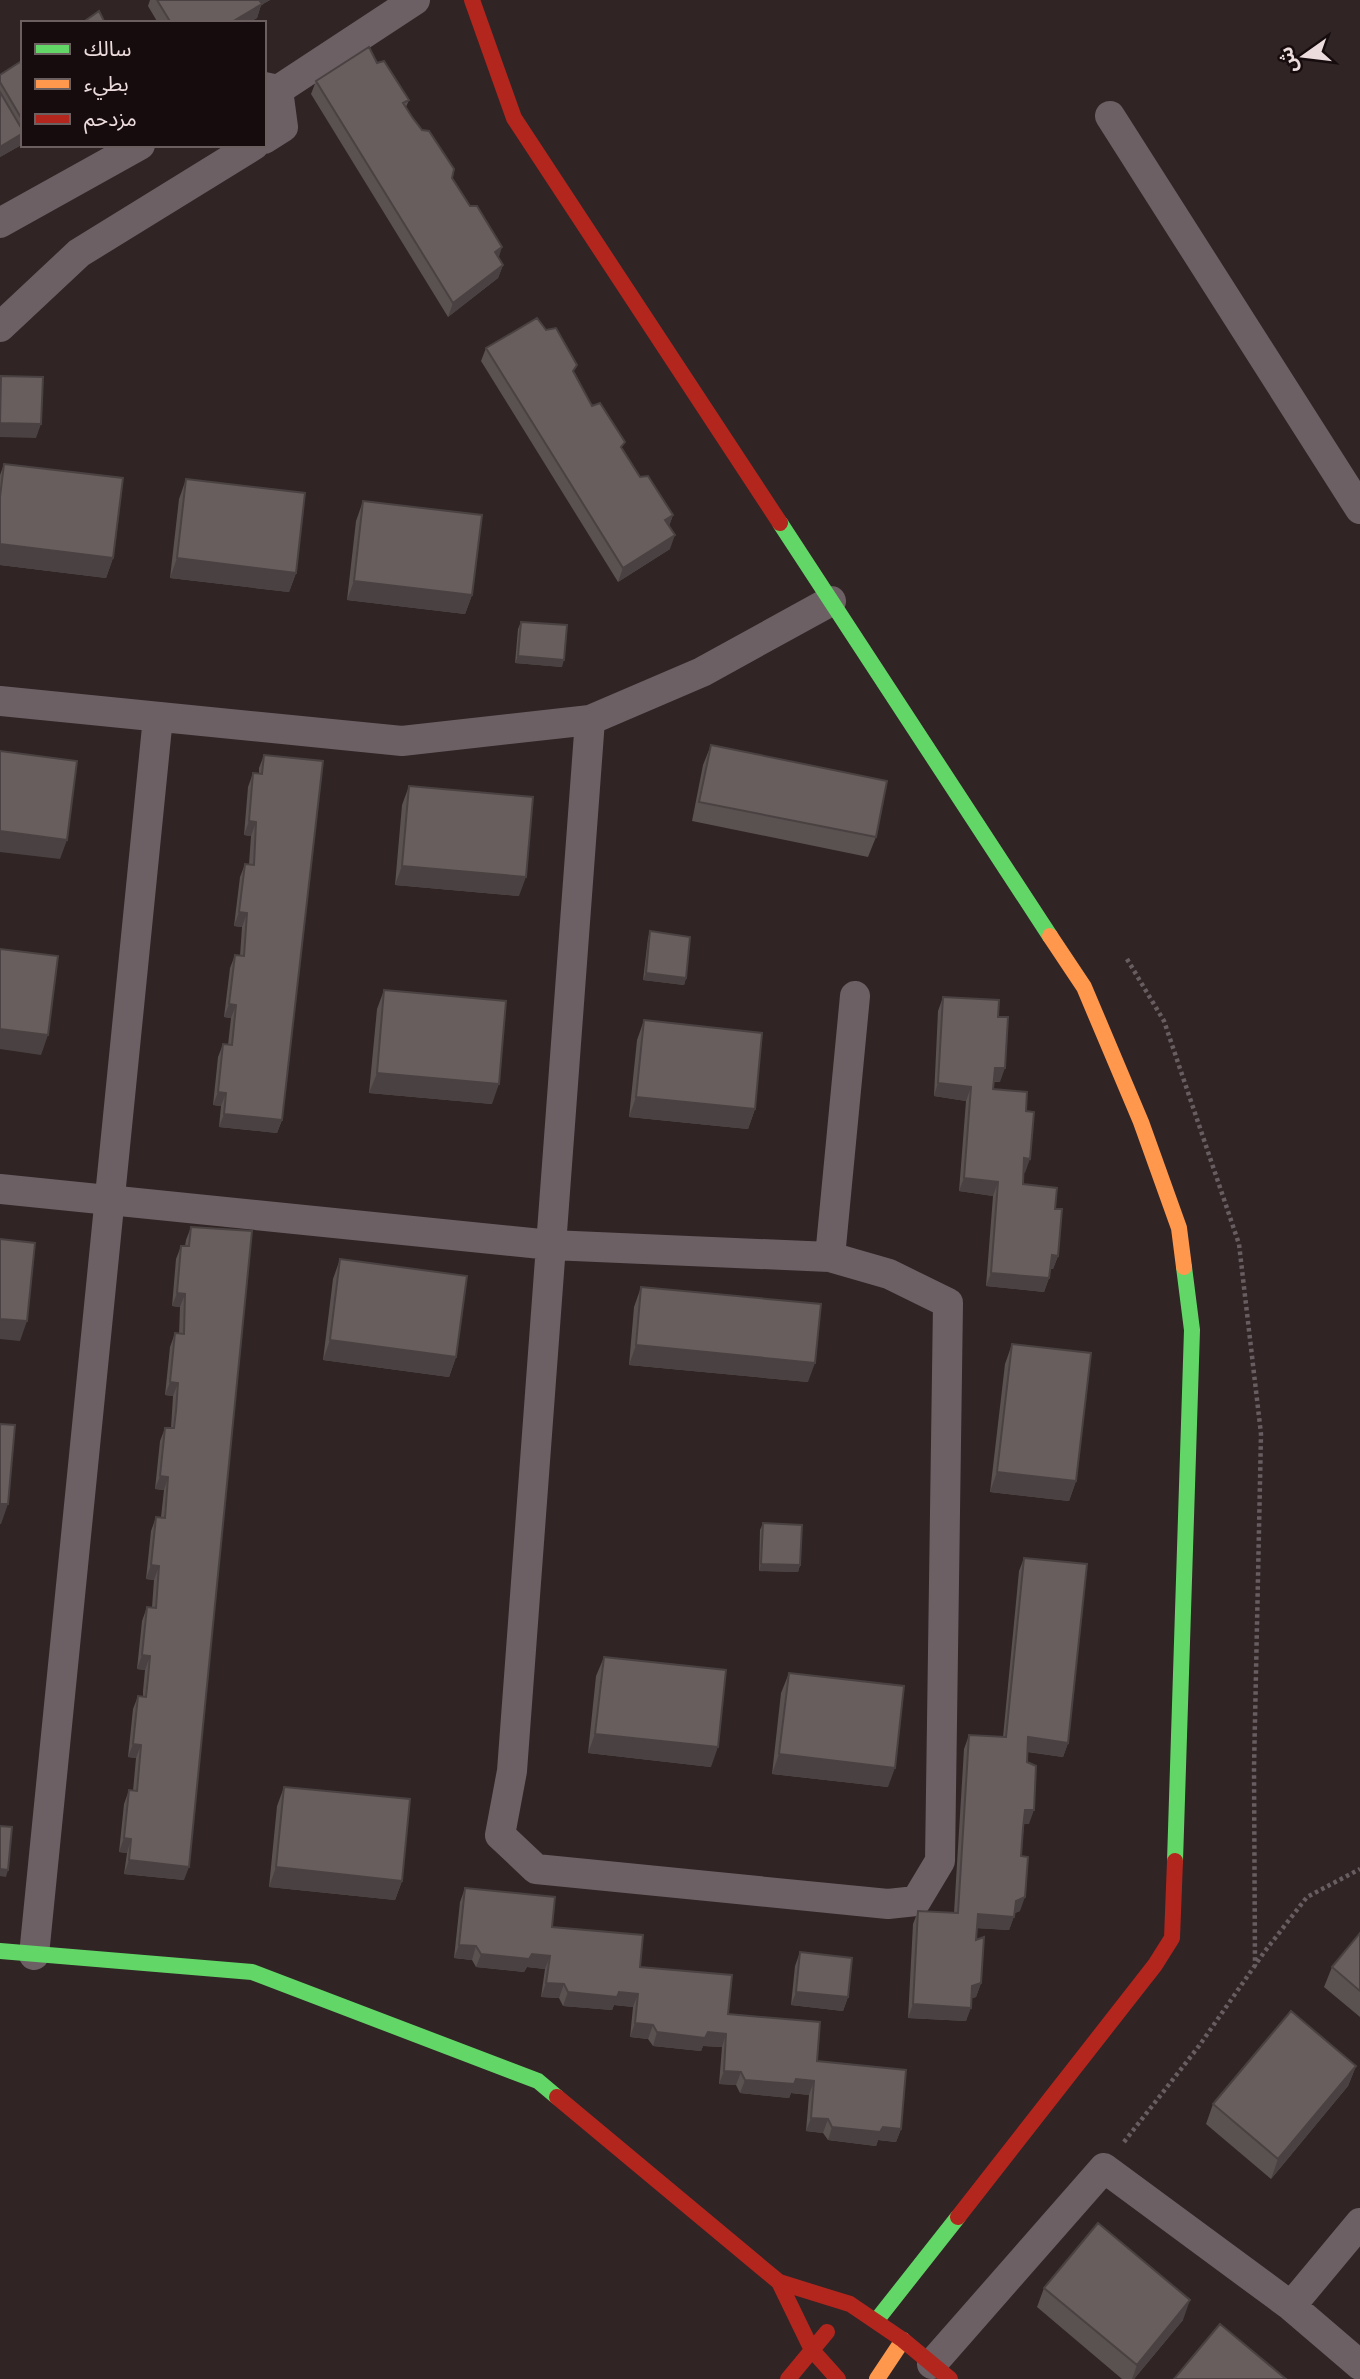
<svg xmlns="http://www.w3.org/2000/svg" width="1360" height="2379" viewBox="0 0 1360 2379" font-family="Lato,'Noto Sans Arabic',sans-serif">
<style>
.lines{fill:none;stroke-linecap:round;stroke-linejoin:round}
.path{stroke:#685e61;stroke-width:4.5;stroke-dasharray:3.5 3.5;stroke-linecap:butt}
.street{stroke:#6c6065;stroke-width:30}
.fast{stroke:#63d668;stroke-width:16}
.slow{stroke:#ff974d;stroke-width:16}
.jam{stroke:#b3261e;stroke-width:16}
.wall{fill:#5a5151}
.shaded-wall{fill:#4a4242}
.building{fill:#695e5e;stroke:#4a4242;stroke-width:2}
</style>
<rect width="100%" height="100%" fill="#302425"/>
<g class="lines">
<path class="path" d="M1127,959l37,62 75,223 22,190 -7,334 1,198
M1124,2142l75,-96 66,-95 42,-54 53,-28"/>
<path class="street" d="M264,87l14,3 137,-90
M1110,116l250,393
M264,139l19,-12 -5,-37
M0,223l140,-78
M0,327l79,-74 175,-108
M0,701l402,40 188,-21 112,-48 129,-71
M590,720l-78,1051 -12,64 36,34 352,35 28,-3 24,-40 8,-558 -59,-29 -59,-17
M0,1189l551,56 279,12 25,-261
M34,1955l124,-1238
M1291,2306l69,-83
M932,2364l172,-196 187,138 69,59"/>
<path class="fast" d="M780,523l270,413
M1175,1861l17,-531 -8,-63
M0,1951l252,21 286,109 19,16
M876,2321l82,-104"/>
<path class="slow" d="M1050,936l34,51 57,135 38,106 5,39
M877,2379l26,-39"/>
<path class="jam" d="M472,0l42,118 266,405
M557,2097l222,185 71,22 53,36 47,39
M958,2217l197,-252 17,-27 3,-77
M779,2282l33,68 26,29
M788,2379l39,-47"/>
</g>
<path class="wall" d="M150,0h120l-9,5 -4,13 -9,5h-90l-10,-17z
M23,60v84l-23,13v-82z
M377,63l32,37 -3,7 46,71 51,87 -5,13 -50,39 -137,-223 5,-13z
M486,348l89,25 17,33 31,43 17,28 33,38 -4,11 1,23 -52,33 -137,-221z
M4,464l109,94 -7,20 -106,-13v-90z
M186,479l110,94 -7,19 -119,-14 9,-79z
M363,501l109,94 -7,19 -118,-14 9,-79z
M521,622l41,45 -47,-4 3,-34z
M711,745l165,92 -8,20 -176,-36 11,-56z
M264,755l18,365 -5,13 -58,-6 2,-21 -8,-1 5,-48 5,-13 5,1 3,-27 -7,-1 6,-49 5,-13 5,1 2,-29 -8,-1 6,-49 5,-13h4l2,-28 -7,-1 4,-48 5,-14 6,1v-6z
M409,786l110,110 -124,-11 7,-80z
M650,931l36,47 -2,7 -41,-5 5,-42z
M384,990l108,114 -123,-11 8,-84z
M943,997l55,20 2,65h-6l-1,7 33,22 -1,62 -2,-1v12l32,25 3,47 -5,13h-3l-1,9 -5,14 -58,-6 7,-90 -34,-5 7,-90 -32,-5 4,-85z
M644,1020l111,89 -7,20 -119,-12 8,-77z
M191,1227l-7,653 -60,-6 3,-21 -8,-1 5,-48 5,-14 4,1 3,-33 -8,-1 5,-48 5,-13h5v-5l2,-21 -8,-1 5,-48 5,-14h5l2,-27 -8,-1 5,-48 5,-14h5l3,-27 -9,-1 5,-48 5,-13h6l2,-32 -8,-1 5,-48 5,-14 4,1 1,-27 -8,-1 4,-47 5,-13h4l1,-6z
M340,1259l116,98 -7,20 -126,-17 10,-81z
M641,1287l167,95 -179,-17 5,-58z
M1012,1344l64,137 -7,20 -79,-9 15,-128z
M763,1523l37,42 -2,7 -39,-1 1,-41z
M1024,1558l44,185 -5,14 -36,-5 2,72h-5l-3,32 -1,55 -5,2 -6,17 -32,-2 -1,12 5,43 -5,14 -4,1 -6,23 -58,-3 5,-94 5,-13 36,2 10,-164 5,-14 34,2 16,-166z
M604,1657l107,110 -123,-14 8,-77z
M789,1673l99,114 -116,-13 9,-81z
M284,1787l118,94 -7,19 -126,-13 8,-81z
M465,1888l175,79 177,94 84,68 -5,13 -18,-2 -2,6 -48,-6 -5,-7 -17,-2 3,-36 -18,-2 -2,5 -49,-5 -4,-8 -17,-1 3,-37 -19,-1 -2,5 -48,-5 -5,-7 -18,-2 3,-30 -19,-2 -2,5 -49,-4 -4,-8 -18,-1 4,-28 -18,-2 -3,5 -48,-5 -4,-7 -18,-2 6,-56z
M1360,1933v84l-36,-30 8,-20z
M800,1952l48,45 -5,14 -52,-6 4,-39z
M1356,2066l-8,20 -77,93 -65,-55 7,-20z
M1044,2288l139,32 -49,59h-12l-85,-72z"/>
<path class="shaded-wall" d="M256,0h14l-9,5 -4,13 -9,5h-18z
M23,133v11l-23,13v-10z
M502,247l-4,13 -3,-8z
M503,265l-5,13 -50,39 5,-14z
M0,423l41,1 -5,14 -36,-1z
M673,515l-5,14 -3,-9z
M675,535l-5,14 -52,33 5,-14z
M0,544l113,14 -7,20 -106,-13z
M177,558l119,15 -7,19 -119,-14z
M354,581l118,14 -7,19 -118,-14z
M518,656l46,4 -2,7 -47,-4z
M249,821l7,1 -5,14 -7,-1z
M0,831l67,9 -7,19 -60,-7z
M402,866l124,11 -7,19 -124,-11z
M239,912l8,1 -5,14 -8,-1z
M646,973l40,5 -2,7 -41,-5z
M229,1004l7,1 -5,13 -7,-1z
M0,1029l48,6 -7,20 -41,-6z
M995,1068h10l-5,14 -10,-1z
M377,1073l122,11 -7,20 -123,-11z
M938,1083l33,4 -5,14 -32,-5z
M218,1092l8,1 -5,13 -8,-1z
M636,1097l119,12 -7,20 -119,-12z
M224,1114l58,6 -5,13 -58,-6z
M1024,1158l6,1 -5,14 -6,-1z
M964,1178l34,4 -5,14 -34,-5z
M1052,1255l6,1 -5,13h-6z
M991,1273l58,5 -5,14 -58,-6z
M177,1293l8,1 -5,13 -8,-1z
M0,1319l27,2 -7,20 -20,-2z
M330,1340l126,17 -7,20 -126,-17z
M636,1345l179,18 -7,19 -179,-17z
M170,1382l8,1 -5,13 -8,-1z
M997,1472l79,9 -7,20 -79,-9z
M160,1476l8,1 -4,13 -9,-1z
M0,1504h8l-7,20h-1z
M761,1564l39,1 -2,7 -39,-1z
M151,1565l8,1 -5,14 -8,-1z
M142,1655l8,1 -5,14 -8,-1z
M595,1734l123,13 -7,20 -123,-14z
M1028,1737l40,6 -5,14 -40,-6z
M133,1744l8,1 -5,13 -8,-1z
M779,1754l116,14 -7,19 -116,-13z
M1025,1810h9l-5,14h-9z
M124,1838l7,1 -4,14 -8,-1z
M129,1860l60,7 -5,13 -60,-6z
M276,1867l126,14 -7,19 -126,-13z
M0,1869l8,1 -2,7 -6,-1z
M1025,1897l-5,14 -9,3 5,-13z
M978,1914l36,3 -5,13 -36,-2z
M459,1945l17,1 -4,14 -18,-2z
M481,1954h51l18,2 -5,13 -18,-2 -3,5 -48,-5z
M546,1983l18,1 -5,14 -18,-1z
M981,1983l-5,14 -9,3 5,-14z
M568,1992h51l19,2 -5,13 -19,-2 -2,5 -49,-4z
M796,1992l52,5 -5,14 -52,-6z
M913,2004l58,4 -5,13 -58,-3z
M635,2023l18,2 -5,14 -18,-2z
M657,2032h51l18,2 -4,13 -19,-1 -2,5 -48,-5z
M1356,2066l-8,20 -77,93 7,-20z
M724,2071l17,1 -5,13 -17,-1z
M796,2079l18,2 -5,14 -18,-2 -2,5 -49,-5 5,-13z
M811,2118l17,1 -5,14 -17,-2z
M832,2127h51l18,2 -5,13 -18,-2 -2,6 -48,-6z
M1190,2300l-7,20 -49,59h-2l5,-14z"/>
<path class="building" d="M157,0h102l3,4 -32,19h-59z
M99,11l6,12h-23z
M369,47l8,16 7,-2 25,39 -6,3 9,14 10,13 7,1 25,38 -2,9 18,28h7l25,41 -7,5 8,13 -50,38 -137,-222z
M23,60v61l-23,-39v-7z
M0,92l23,39v2l-23,14z
M537,318l9,12 10,-2 21,37 -4,6 19,35 8,-3 25,39 -4,5 19,30 8,-1 25,39 -8,5 10,15 -52,33 -137,-220z
M1,376l42,1 -2,47 -41,-1z
M4,464l119,14 -10,80 -113,-14v-47z
M186,479l119,14 -9,80 -119,-15z
M363,501l119,14 -10,80 -118,-14z
M521,622l46,3 -3,35 -46,-4z
M711,745l176,36 -11,56 -177,-35z
M0,751l77,10 -10,79 -67,-9z
M264,755l59,6 -41,359 -58,-6 2,-21 -8,-1 5,-48 9,1 4,-40 -7,-1 6,-49 9,1 3,-43 -8,-1 6,-48 9,1 2,-43 -7,-1 4,-48 9,1z
M409,786l124,11 -7,80 -124,-11z
M650,931l40,6 -4,41 -40,-5z
M0,949l58,7 -10,79 -48,-6z
M384,990l122,11 -7,83 -122,-11z
M943,997l56,3 -1,17h10l-3,51h-10l-2,21 34,3 -1,19 8,1 -4,47 -6,-1 -1,26 34,4 -2,21h7l-4,47 -6,-1 -3,23 -58,-5 7,-91 -34,-4 7,-91 -33,-4z
M644,1020l118,13 -7,76 -119,-12z
M191,1227l61,4 -63,636 -60,-7 2,-21 -7,-1 5,-48 8,1 4,-46 -8,-1 5,-48 8,1 2,-19 2,-22 -8,-1 5,-48 9,1 3,-42 -8,-1 5,-48 9,1 3,-41 -8,-1 5,-48h9l2,-17 2,-28 -8,-1 5,-49 9,1 1,-40 -8,-1 4,-47h8z
M0,1239l35,4 -8,78 -27,-2z
M340,1259l127,17 -11,81 -126,-17z
M641,1287l180,17 -6,59 -179,-18z
M1012,1344l79,9 -15,128 -79,-9z
M0,1424l15,1 -7,79h-8z
M763,1523l39,2 -2,40 -39,-1z
M1024,1558l63,6 -19,179 -40,-6 -1,25 9,4 -2,44h-9l-2,18 -2,28 7,1 -3,40 -9,4 -2,16 -36,-3 -2,26 8,-3 -3,46 -9,3 -1,22 -58,-4 5,-93 40,2 11,-178 37,2z
M604,1657l122,13 -8,77 -123,-13z
M789,1673l115,13 -9,82 -116,-14z
M284,1787l126,12 -8,82 -126,-14z
M0,1826l12,1 -4,43 -8,-1z
M465,1888l90,9 -3,30 91,8 -3,32 92,8 -4,39 92,8 -3,39 89,9 -5,59 -18,-2 -3,5 -48,-5 -4,-8 -17,-1 3,-37 -18,-2 -2,5 -49,-4 -4,-8 -17,-1 2,-37 -18,-2 -3,6 -48,-6 -4,-7 -18,-2 3,-29 -19,-2 -2,5 -49,-5 -4,-8 -18,-1 4,-27 -18,-2 -3,5 -48,-5 -5,-8 -17,-1z
M1360,1933v58l-28,-24z
M800,1952l52,6 -4,39 -52,-5z
M1291,2011l65,55 -78,93 -65,-55z
M1098,2223l92,77 -53,65 -93,-77z
M1220,2324l66,55h-112z"/>
<rect x="21" y="21" width="245" height="126" fill="#160c0d" stroke="#6c5f60" stroke-width="2"/>
<rect x="35" y="44" width="35" height="10" fill="#63d668" stroke="#6c5f60" stroke-width="2"/>
<text x="84" y="56" font-size="21" fill="#eddcdd">سالك</text>
<rect x="35" y="79" width="35" height="10" fill="#ff974d" stroke="#6c5f60" stroke-width="2"/>
<text x="84" y="91" font-size="21" fill="#eddcdd">بطيء</text>
<rect x="35" y="114" width="35" height="10" fill="#b3261e" stroke="#6c5f60" stroke-width="2"/>
<text x="84" y="126" font-size="21" fill="#eddcdd">مزدحم</text>
<g transform="translate(1304 56) rotate(256)" stroke="#160c0d" stroke-width="5" paint-order="stroke">
<path d="M0-5L12 26L0 18L-12 26Z" fill="#eddcdd"/>
<text y="-10" font-size="19" font-weight="bold" text-anchor="middle" fill="#eddcdd">ش</text>
</g>
</svg>
